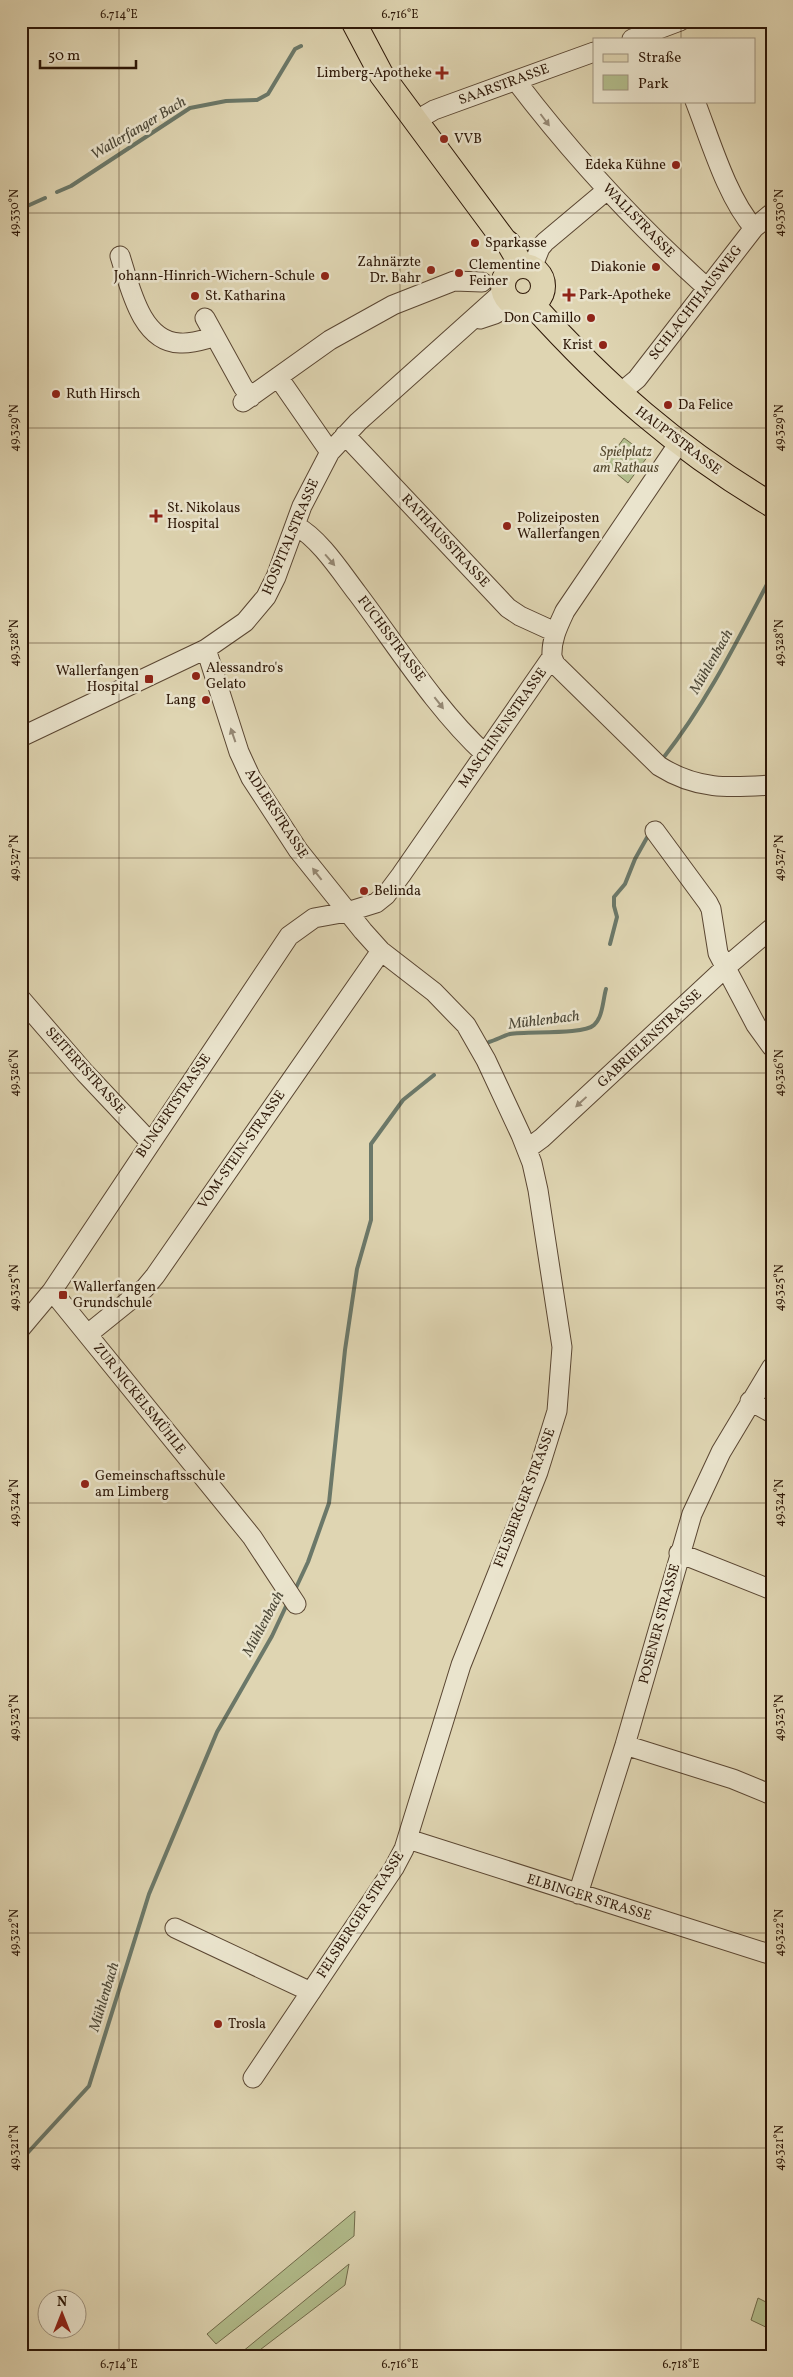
<svg xmlns="http://www.w3.org/2000/svg" width="793" height="2377" viewBox="0 0 793 2377" font-family="Vollkorn,serif">
<style>
.green{fill:#b2bd8c;stroke:#706a4a}
.lines{fill:none;stroke-linecap:round;stroke-linejoin:round}
.stream{stroke:#6b7869;stroke-width:4}
.minor-casing{stroke:#5a4632;stroke-width:21}
.major-casing{stroke:#2d1707;stroke-width:26}
.minor{stroke:#eae4cd;stroke-width:19}
.major{stroke:#dfd5b2;stroke-width:24}
.oneway{fill:#958874}
.ticks{fill:none;stroke:#2d1707;stroke-width:1;stroke-opacity:0.45}
.poi-dot{fill:#8f2418;stroke:#eae4cd;stroke-width:2}
.labels{text-anchor:middle;dominant-baseline:central;stroke-width:5;stroke-linejoin:round;paint-order:stroke}
.poi-label{font-size:14px;fill:#2d1707;stroke:#eae4cd;text-anchor:start}
.street-label{font-size:14px;fill:#2d1707;stroke:#eae4cd}
.park-label{font-size:14px;font-style:italic;fill:#55492f;stroke:#eae4cd}
.water-label{font-size:15px;font-style:italic;fill:#4c4838;stroke:#eae4cd}
.neatline{fill:none;stroke:#2d1707;stroke-width:2}
.ticks-label{font-size:12px;text-anchor:middle;fill:#2d1707}
</style>
<rect width="100%" height="100%" fill="#dfd5b2"/>
<filter id="stains"><feTurbulence type="fractalNoise" baseFrequency=".004" numOctaves="4"/><feColorMatrix values="0 0 0 0 .2 0 0 0 0 .09 0 0 0 0 .02 0 0 0 .5 -.17"/></filter>
<radialGradient id="worn" r=".72"><stop offset=".6" stop-color="#630" stop-opacity="0"/><stop offset="1" stop-color="#630" stop-opacity=".3"/></radialGradient>
<path class="green" d="M624,438l24,18 -20,27 -23,-19z
M355,2211l-1,25 -138,108 -9,-10z
M349,2264l-4,21 -93,71h-7l-3,-4z
M758,2298l14,7v25l-21,-10z"/>
<g class="lines">
<path class="stream" d="M57,192l14,-6 119,-78 36,-7 31,-1 11,-6 27,-45 6,-3
M21,206l4,1 20,-9
M664,757c44,-56 75,-120 108,-182
M610,944l7,-27 -3,-11v-9l11,-13 10,-25 14,-25
M489,1042c7,-2 14,-6 21,-8 18,-3 74,1 84,-9 9,-8 9,-26 12,-36
M294,1592l14,-30 21,-59 16,-153 12,-81 14,-49v-76l32,-44 31,-25
M21,2160l68,-74 60,-192 68,-162 55,-96 16,-34"/>
<g class="minor-casing">
<path id="minor" d="M632,39l48,-18
M516,81c58,76 120,143 191,207
M695,101c15,38 32,97 59,127
M415,121l19,-11 160,-58
M120,256c10,31 21,86 60,87 11,1 23,-3 34,-6
M532,268l8,-20 5,-6 62,-52
M205,318l38,69 8,10
M480,319l15,-5 18,-11
M278,377l52,75
M619,394l18,-15 117,-151 18,-15
M243,402l87,-62 63,-35 61,-24 28,1
M345,435l163,173 12,8 35,16
M296,526c23,12 45,46 61,67 40,53 79,116 128,161
M206,649l33,103 12,26 47,72 65,81 18,20 53,41 32,33 20,35 35,75 11,28 6,27 24,157 -5,64 -19,61 -77,193 -57,184 -10,19 -141,210
M552,657l3,7 104,102c38,24 69,22 113,19
M21,737l185,-88 39,-27 21,-25 10,-20 26,-71 28,-54 28,-30 146,-131
M655,831l53,72 3,6 7,44 38,72 16,22
M21,999l64,74 65,69
M527,1149l15,-11 183,-170 47,-40
M52,1291l200,246 44,67
M21,1328l31,-37 237,-355 25,-18 33,-6 29,-9 10,-8 15,-20 151,-218c-1,-17 6,-31 13,-46l114,-168
M88,1334l57,-46 10,-12 226,-325
M750,1401l22,12
M679,1553l93,37
M625,1745l108,34 39,16
M408,1839l364,116
M578,1894l47,-149 67,-231 29,-62 51,-85
M175,1928l136,64"/>
</g>
<g class="major-casing">
<path id="major" d="M353,21l28,53 123,166 5,4 13,22
M503 286a20 20 0 1 1 40 0a20 20 0 1 1-40 0Z
M532,304c74,82 144,144 240,201"/>
</g>
<use href="#minor" class="minor"/>
<use href="#major" class="major"/>
</g>
<defs><path id="oneway-solid" d="M-6-.8H1V-3.2L6.5 0L1 3.2V.8H-6Z" transform="scale(1.25)"/></defs>
<g class="oneway">
<use href="#oneway-solid" transform="translate(545 120) rotate(53)"/>
<use href="#oneway-solid" transform="translate(330 560) rotate(49)"/>
<use href="#oneway-solid" transform="translate(439 703) rotate(52)"/>
<use href="#oneway-solid" transform="translate(233 735) rotate(-109)"/>
<use href="#oneway-solid" transform="translate(317 874) rotate(-128)"/>
<use href="#oneway-solid" transform="translate(581 1102) rotate(137)"/>
</g>
<path class="ticks" d="M119,21v2335M400,21v2335M681,21v18M681,101v2255M21,213h751M21,428h751M21,643h751M21,858h751M21,1073h751M21,1288h751M21,1503h751M21,1718h751M21,1933h751M21,2148h751"/>
<g class="poi-dot">
<path d="M439.5 65.5h5v5h5v5h-5v5h-5v-5h-5v-5h5z"/>
<circle cx="444" cy="139" r="5"/>
<circle cx="676" cy="165" r="5"/>
<circle cx="475" cy="243" r="5"/>
<circle cx="656" cy="267" r="5"/>
<circle cx="431" cy="270" r="5"/>
<circle cx="459" cy="273" r="5"/>
<circle cx="325" cy="276" r="5"/>
<path d="M566.5 287.5h5v5h5v5h-5v5h-5v-5h-5v-5h5z"/>
<circle cx="195" cy="296" r="5"/>
<circle cx="591" cy="318" r="5"/>
<circle cx="603" cy="345" r="5"/>
<circle cx="56" cy="394" r="5"/>
<circle cx="668" cy="405" r="5"/>
<path d="M153.5 508.5h5v5h5v5h-5v5h-5v-5h-5v-5h5z"/>
<circle cx="507" cy="526" r="5"/>
<circle cx="196" cy="676" r="5"/>
<rect x="144" y="674" width="10" height="10" rx="2.5"/>
<circle cx="206" cy="700" r="5"/>
<circle cx="364" cy="891" r="5"/>
<rect x="58" y="1290" width="10" height="10" rx="2.5"/>
<circle cx="85" cy="1484" r="5"/>
<circle cx="218" cy="2024" r="5"/>
</g>
<g class="labels">
<g class="poi-label">
<text x="432" y="73" text-anchor="end">Limberg-Apotheke</text>
<text x="454" y="139">VVB</text>
<text x="666" y="165" text-anchor="end">Edeka Kühne</text>
<text x="485" y="243">Sparkasse</text>
<text x="421" y="262" text-anchor="end">Zahnärzte<tspan x="421" dy="16">Dr. Bahr</tspan></text>
<text x="469" y="265">Clementine<tspan x="469" dy="16">Feiner</tspan></text>
<text x="646" y="267" text-anchor="end">Diakonie</text>
<text x="315" y="276" text-anchor="end">Johann-Hinrich-Wichern-Schule</text>
<text x="579" y="295">Park-Apotheke</text>
<text x="205" y="296">St. Katharina</text>
<text x="581" y="318" text-anchor="end">Don Camillo</text>
<text x="593" y="345" text-anchor="end">Krist</text>
<text x="66" y="394">Ruth Hirsch</text>
<text x="678" y="405">Da Felice</text>
<text x="167" y="508">St. Nikolaus<tspan x="167" dy="16">Hospital</tspan></text>
<text x="517" y="518">Polizeiposten<tspan x="517" dy="16">Wallerfangen</tspan></text>
<text x="206" y="668">Alessandro's<tspan x="206" dy="16">Gelato</tspan></text>
<text x="139" y="671" text-anchor="end">Wallerfangen<tspan x="139" dy="16">Hospital</tspan></text>
<text x="196" y="700" text-anchor="end">Lang</text>
<text x="374" y="891">Belinda</text>
<text x="73" y="1287">Wallerfangen<tspan x="73" dy="16">Grundschule</tspan></text>
<text x="95" y="1476">Gemeinschaftsschule<tspan x="95" dy="16">am Limberg</tspan></text>
<text x="228" y="2024">Trosla</text>
</g>
<g class="street-label">
<text transform="translate(504 85) rotate(-20)">SAARSTRASSE</text>
<text transform="translate(638 221) rotate(46)">WALLSTRASSE</text>
<text transform="translate(696 303) rotate(-52)">SCHLACHTHAUSWEG</text>
<text transform="translate(678 441) rotate(37)">HAUPTSTRASSE</text>
<text transform="translate(291 537) rotate(-67)">HOSPITALSTRASSE</text>
<text transform="translate(445 541) rotate(47)">RATHAUSSTRASSE</text>
<text transform="translate(391 639) rotate(53)">FUCHSSTRASSE</text>
<text transform="translate(503 728) rotate(-55)">MASCHINENSTRASSE</text>
<text transform="translate(276 814) rotate(57)">ADLERSTRASSE</text>
<text transform="translate(650 1039) rotate(-43)">GABRIELENSTRASSE</text>
<text transform="translate(85 1071) rotate(48)">SEITERTSTRASSE</text>
<text transform="translate(174 1106) rotate(-56)">BUNGERTSTRASSE</text>
<text transform="translate(242 1150) rotate(-55)">VOM-STEIN-STRASSE</text>
<text transform="translate(139 1399) rotate(51)">ZUR NICKELSMÜHLE</text>
<text transform="translate(525 1498) rotate(-69)">FELSBERGER STRASSE</text>
<text transform="translate(660 1624) rotate(-75)">POSENER STRASSE</text>
<text transform="translate(589 1898) rotate(17)">ELBINGER STRASSE</text>
<text transform="translate(361 1915) rotate(-57)">FELSBERGER STRASSE</text>
</g>
<g class="park-label">
<text x="626" y="452">Spielplatz<tspan x="626" dy="16">am Rathaus</tspan></text>
</g>
<g class="water-label">
<text transform="translate(139 129) rotate(-31)">Wallerfanger Bach</text>
<text transform="translate(712 662) rotate(-60)">Mühlenbach</text>
<text transform="translate(544 1021) rotate(-7)">Mühlenbach</text>
<text transform="translate(264 1624) rotate(-62)">Mühlenbach</text>
<text transform="translate(105 1997) rotate(-73)">Mühlenbach</text>
</g>
</g>
<rect width="793" height="2377" fill="none" stroke="#dfd5b2" stroke-width="55"/>
<rect x="593" y="38" width="162" height="65" fill="#eae4cd" stroke="#9e927e"/>
<rect x="603" y="54" width="25" height="8" fill="#dfd5b2" stroke="#9e927e"/>
<text x="638" y="62" font-size="15" fill="#2d1707">Straße</text>
<rect x="603" y="75" width="25" height="15" fill="#b2bd8c" stroke="#9e927e"/>
<text x="638" y="88" font-size="15" fill="#2d1707">Park</text>
<g transform="translate(62 2314)"><circle r="24" fill="#eae4cd" stroke="#9e927e"/>
<path d="M0-4L9 19L0 12L-9 19Z" fill="#8f2418"/>
<text y="-8" font-size="14" font-weight="bold" text-anchor="middle" fill="#2d1707">N</text>
</g>
<path d="M40 60v8h96v-8" fill="none" stroke="#2d1707" stroke-width="2.5"/>
<text x="48" y="60" font-size="15" fill="#2d1707" stroke="#eae4cd" stroke-width="4" paint-order="stroke">50 m</text>
<rect x="28" y="28" width="738" height="2322" class="neatline"/>
<g class="ticks-label">
<text x="119" y="18">6.714°E</text>
<text x="400" y="18">6.716°E</text>
<text transform="translate(14 213) rotate(-90)" y="4">49.330°N</text>
<text transform="translate(779 213) rotate(-90)" y="4">49.330°N</text>
<text transform="translate(14 428) rotate(-90)" y="4">49.329°N</text>
<text transform="translate(779 428) rotate(-90)" y="4">49.329°N</text>
<text transform="translate(14 643) rotate(-90)" y="4">49.328°N</text>
<text transform="translate(779 643) rotate(-90)" y="4">49.328°N</text>
<text transform="translate(14 858) rotate(-90)" y="4">49.327°N</text>
<text transform="translate(779 858) rotate(-90)" y="4">49.327°N</text>
<text transform="translate(14 1073) rotate(-90)" y="4">49.326°N</text>
<text transform="translate(779 1073) rotate(-90)" y="4">49.326°N</text>
<text transform="translate(14 1288) rotate(-90)" y="4">49.325°N</text>
<text transform="translate(779 1288) rotate(-90)" y="4">49.325°N</text>
<text transform="translate(14 1503) rotate(-90)" y="4">49.324°N</text>
<text transform="translate(779 1503) rotate(-90)" y="4">49.324°N</text>
<text transform="translate(14 1718) rotate(-90)" y="4">49.323°N</text>
<text transform="translate(779 1718) rotate(-90)" y="4">49.323°N</text>
<text transform="translate(14 1933) rotate(-90)" y="4">49.322°N</text>
<text transform="translate(779 1933) rotate(-90)" y="4">49.322°N</text>
<text transform="translate(14 2148) rotate(-90)" y="4">49.321°N</text>
<text transform="translate(779 2148) rotate(-90)" y="4">49.321°N</text>
<text x="119" y="2368">6.714°E</text>
<text x="400" y="2368">6.716°E</text>
<text x="681" y="2368">6.718°E</text>
</g>
<rect width="100%" height="100%" filter="url(#stains)"/>
<rect width="100%" height="100%" fill="url(#worn)"/>
</svg>
